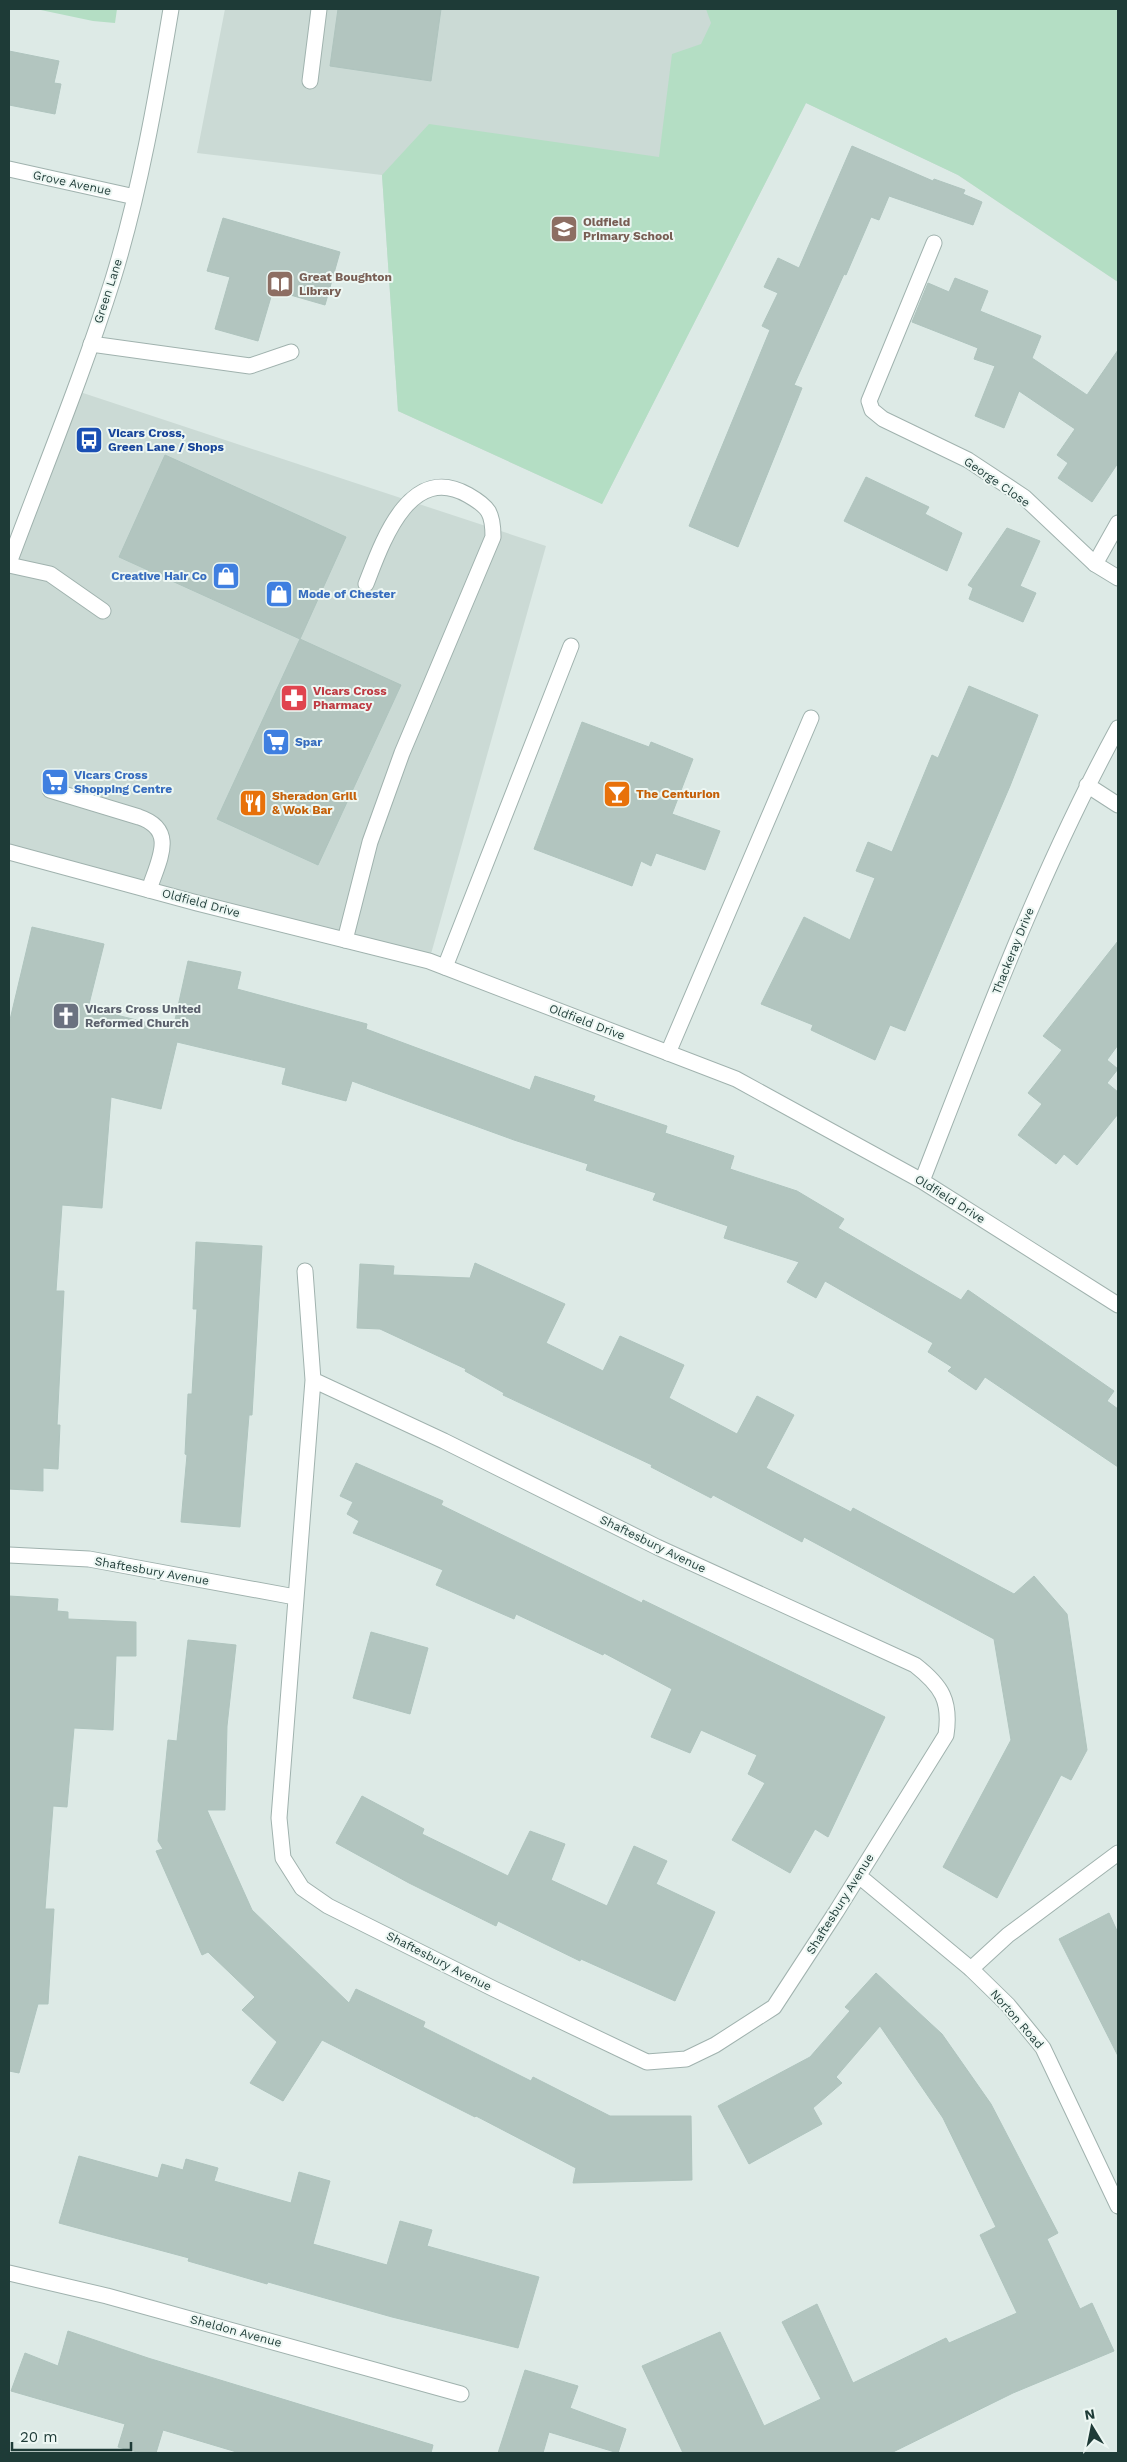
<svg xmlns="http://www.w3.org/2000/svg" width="1127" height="2462" viewBox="0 0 1127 2462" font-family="'Work Sans',sans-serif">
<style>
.built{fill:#cbdad5}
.green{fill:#b4dec4}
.building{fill:#b2c5bf;stroke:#afc4be}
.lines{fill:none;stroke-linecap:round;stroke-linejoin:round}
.service-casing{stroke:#a0b2ae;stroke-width:17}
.minor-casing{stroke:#a0b2ae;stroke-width:17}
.service{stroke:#fff;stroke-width:15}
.minor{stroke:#fff;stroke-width:15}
.labels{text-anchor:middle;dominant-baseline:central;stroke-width:4;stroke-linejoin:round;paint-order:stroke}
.street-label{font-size:12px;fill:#1e3b37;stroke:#edf7f3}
.education-label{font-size:12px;font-weight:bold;fill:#785e54;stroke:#edf7f3;text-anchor:start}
.transit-label{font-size:12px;font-weight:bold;fill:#164399;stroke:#edf7f3;text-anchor:start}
.shop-label{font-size:12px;font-weight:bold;fill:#366cbe;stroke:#edf7f3;text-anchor:start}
.health-label{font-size:12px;font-weight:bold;fill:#be3a42;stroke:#edf7f3;text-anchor:start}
.food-label{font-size:12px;font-weight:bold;fill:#c56008;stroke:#edf7f3;text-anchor:start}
.worship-label{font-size:12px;font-weight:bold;fill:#5b616d;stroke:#edf7f3;text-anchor:start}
</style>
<rect width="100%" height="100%" fill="#ddeae6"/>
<path class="built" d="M225,9h893v273l-160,-107 -152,-72 -204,401 -204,-93 -16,-236 -185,-22z
M74,390l472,156 -117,415 -420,-109v-289z"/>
<path class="green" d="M36,9h81l-2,14 -22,-2z
M706,9h412v273l-160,-107 -152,-72 -204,401 -204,-93 -16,-236 47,-51 230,33 13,-103 29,-10 10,-21z"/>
<path class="building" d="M338,9h103l-10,72 -101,-15z
M9,51l50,10 -5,22 7,1 -6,30 -46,-9z
M852,146l81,35 1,-2 31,11 -2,4 19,8 -9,23 -84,-29 -10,24 -8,-3 -25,58 -2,-1 -50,111 8,3 -64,159 -49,-21 81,-196 -8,-4 16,-33 -14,-6 14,-29 21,10z
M223,218l117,34 -15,53 -52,-15 -15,51 -43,-12 15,-52 -23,-6z
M955,278l33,13 -8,20 61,25 -9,22 55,37 31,-45v113l-26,39 -34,-24 10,-15 -11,-8 18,-26 -56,-38 -15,37 -29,-12 20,-50 -21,-7 4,-11 -66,-26 16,-39 21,9z
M165,455l181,82 -46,102 -181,-82z
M866,477l63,30 -4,7 37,19 -15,38 -103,-50z
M1007,528l33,13 -20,45 16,7 -13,29 -54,-23 4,-11 -5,-3z
M300,639l101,46 -83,180 -101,-46z
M969,686l69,29 -28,71 -105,245 -15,-6 -15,35 -64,-30 2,-5 -52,-21 43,-87 46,23 25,-62 -19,-7 12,-29 24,10 40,-97 6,3z
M582,722l67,25 2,-5 42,17 -21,55 48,17 -15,39 -49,-17 -5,13 -10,-5 -9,25 -98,-37z
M32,927l72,17 -16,64 85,21 15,-68 53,11 -4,17 130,35 -1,5 164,61 5,-14 60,20 -2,5 74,25 -2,7 69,23 -4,13 67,22 47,28 -6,9 123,72 7,-10 146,101 -7,10 11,8v58l-133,-90 -9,13 -28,-19 4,-4 -24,-15 5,-9 -108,-62 -9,17 -29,-16 12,-20 -75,-24 4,-12 -75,-26 3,-7 -70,-23 2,-6 -74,-24 -162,-59 -6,20 -64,-17 4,-16 -109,-26 -16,67 -50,-12 -9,111 -40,-3 -6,86h8l-7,134h3l-2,44 -15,-1v23l-34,-2v-465z
M1118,941v104l-11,15 11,9 -11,14 11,9v22l-41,51 -13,-11 -8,10 -38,-29 24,-31 -14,-11 34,-43 -19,-14z
M196,1242l66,4 -10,169h-3l-9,112 -59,-5 6,-67 -2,-1 3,-60h4l5,-85h-4z
M475,1263l90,41 -19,39 57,28 17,-35 64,29 -15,33 68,36 20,-38 37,19 -28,53 85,44 2,-4 161,86 20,-18 33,38 20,136 -16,30 -10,-5 -64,123 -54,-31 68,-127 -17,-101 -190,-102 -2,5 -89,-47 -2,3 -60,-31 1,-2 -149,-70 1,-2 -39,-22 1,-2 -86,-40 -23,-1 3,-64 34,2 -1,9 77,3z
M356,1463l87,38 -2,4 201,98 1,-3 242,117 -57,120 -13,-8 -25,44 -58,-33 33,-57 -17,-9 9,-19 -56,-25 -11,23 -39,-16 21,-48 -68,-36 -1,2 -87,-41 -2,5 -78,-34 7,-15 -90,-37 6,-12 -12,-7 6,-12 -13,-6z
M9,1596l49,3 -1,12 11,1v7l68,3v34h-20l-3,74 -39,-2 -7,79 -14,-1 -8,103h9l-6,95h-10l-19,69 -10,-2z
M371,1632l57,16 -18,66 -57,-16z
M188,1640l48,5 -9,81 -2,84h-18l45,100 97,93 7,-14 69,33 -2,5 108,54 2,-4 77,39h81l1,64 -119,3 3,-15 -100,-52 -1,1 -153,-77 -39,61 -33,-18 27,-41 -35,-32 13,-13 -47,-45 -6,3 -46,-104 7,-2 -5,-8 10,-101 9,1z
M362,1796l62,33 -2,5 86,42 22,-45 35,13 -14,36 56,26 27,-60 33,15 -11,23 59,28 -40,89 -94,-42 -1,2 -82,-40 -2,5 -87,-43 -73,-40z
M1109,1913l9,20v123l-59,-117z
M876,1973l66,61 49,70 67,129 -11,6 33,70 12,-6 22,48 -101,42 -122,60h-208l-41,-87 78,-34 44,94 57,-27 -39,-77 35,-18 36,79 93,-45 3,5 68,-30 -37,-78 16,-8 -53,-109 -63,-92 -44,51 6,6 -29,25 9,16 -73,40 -31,-58 92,-49 40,-46 -5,-4z
M79,2156l79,22 4,-14 21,6 3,-11 32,9 -4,13 77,22 8,-31 31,9 -17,63 74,21 13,-44 32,9 -5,16 112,31 -21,71 -126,-31 -124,-35 -1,2 -79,-23 1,-3 -130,-35z
M68,2331l80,27 285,87 -2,8h-191l-77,-23 -7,23h-15l-23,-6 7,-23 -114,-33 14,-38 33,13z
M525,2370l53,16 -8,22 56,21 -8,24 -69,-21 -6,21h-45z"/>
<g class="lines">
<g class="service-casing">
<path id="service" d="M310,81l9,-72
M91,344l159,22 41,-14
M1095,564l23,-41
M9,565l41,9 53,37
M50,790l89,27c39,13 19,44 10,73
M345,940l25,-98 32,-89 91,-216c0,-24 -4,-30 -25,-42 -59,-33 -86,48 -102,89
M445,967l126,-321
M668,1053l143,-335
M971,1969l37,-34 110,-82"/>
</g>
<g class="minor-casing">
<path id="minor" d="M9,169l126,28
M934,243l-65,158 3,9 11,9 85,41 56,37 71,67 23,14
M9,563c35,-94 74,-188 104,-284 27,-88 43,-180 58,-270
M1087,785l31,20
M9,852l188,51 232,58 307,118 186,102 196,124
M922,1181c60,-154 117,-308 196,-453
M305,1271l8,109 -34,438 4,40 19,30 26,18 166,83 153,73 39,-3 29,-14 59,-38 62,-95 110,-177c5,-34 -4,-49 -31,-70l-258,-118 -213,-106 -131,-61
M9,1555l80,4 206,38
M859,1876l112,93 37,36 35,43 75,158
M9,2273l98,23 354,98"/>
</g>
<use href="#service" class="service"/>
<use href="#minor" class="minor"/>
</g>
<defs>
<g id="school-square" transform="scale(1.4375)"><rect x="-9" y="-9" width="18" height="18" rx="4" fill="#8d6e63" stroke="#edf7f3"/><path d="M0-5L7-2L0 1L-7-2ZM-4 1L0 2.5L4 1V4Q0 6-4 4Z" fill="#fff"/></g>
<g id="library-square" transform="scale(1.4375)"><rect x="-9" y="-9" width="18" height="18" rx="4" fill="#8d6e63" stroke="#edf7f3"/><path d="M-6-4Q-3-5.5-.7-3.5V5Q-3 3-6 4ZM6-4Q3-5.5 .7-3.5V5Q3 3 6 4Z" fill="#fff"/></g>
<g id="bus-square" transform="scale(1.4375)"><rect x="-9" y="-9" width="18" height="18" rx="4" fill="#1a4fb4" stroke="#edf7f3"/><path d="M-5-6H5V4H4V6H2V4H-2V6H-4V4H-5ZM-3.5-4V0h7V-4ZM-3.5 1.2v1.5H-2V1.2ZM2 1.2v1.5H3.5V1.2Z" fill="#fff"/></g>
<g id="shop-square" transform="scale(1.4375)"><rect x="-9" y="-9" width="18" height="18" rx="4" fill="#3f7fe0" stroke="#edf7f3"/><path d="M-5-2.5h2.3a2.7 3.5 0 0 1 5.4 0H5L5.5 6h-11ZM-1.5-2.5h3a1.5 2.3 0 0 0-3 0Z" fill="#fff"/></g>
<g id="pharmacy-square" transform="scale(1.4375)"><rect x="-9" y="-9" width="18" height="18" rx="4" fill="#e0444e" stroke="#edf7f3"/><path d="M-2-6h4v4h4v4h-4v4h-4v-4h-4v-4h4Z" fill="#fff"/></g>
<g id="supermarket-square" transform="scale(1.4375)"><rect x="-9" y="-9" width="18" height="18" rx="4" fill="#3f7fe0" stroke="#edf7f3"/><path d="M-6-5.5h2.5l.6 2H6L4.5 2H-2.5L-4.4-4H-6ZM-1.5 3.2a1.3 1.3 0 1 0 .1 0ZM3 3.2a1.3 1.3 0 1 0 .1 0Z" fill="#fff"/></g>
<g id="bar-square" transform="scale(1.4375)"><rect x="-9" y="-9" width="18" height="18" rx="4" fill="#e8710a" stroke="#edf7f3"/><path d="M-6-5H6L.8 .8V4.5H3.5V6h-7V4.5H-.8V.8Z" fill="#fff"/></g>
<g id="restaurant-square" transform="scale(1.4375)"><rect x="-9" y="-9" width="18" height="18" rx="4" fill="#e8710a" stroke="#edf7f3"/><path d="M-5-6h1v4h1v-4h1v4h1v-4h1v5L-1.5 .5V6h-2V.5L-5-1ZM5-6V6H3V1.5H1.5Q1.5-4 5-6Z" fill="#fff"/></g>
<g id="church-square" transform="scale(1.4375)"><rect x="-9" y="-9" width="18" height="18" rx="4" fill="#6b7280" stroke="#edf7f3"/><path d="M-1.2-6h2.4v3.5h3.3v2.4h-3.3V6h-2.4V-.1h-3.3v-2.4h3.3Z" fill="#fff"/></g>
</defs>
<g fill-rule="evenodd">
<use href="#school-square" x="564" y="229"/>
<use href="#library-square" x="280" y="284"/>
<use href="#bus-square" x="89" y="440"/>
<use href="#shop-square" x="226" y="576"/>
<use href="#shop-square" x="279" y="594"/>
<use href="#pharmacy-square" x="294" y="698"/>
<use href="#supermarket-square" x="276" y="742"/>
<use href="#supermarket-square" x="55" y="782"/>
<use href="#bar-square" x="617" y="794"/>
<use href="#restaurant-square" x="253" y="803"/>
<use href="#church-square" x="66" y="1016"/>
</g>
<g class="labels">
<g class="street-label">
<text transform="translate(72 183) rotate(12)">Grove Avenue</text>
<text transform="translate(108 291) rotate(-72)">Green Lane</text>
<text transform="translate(997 482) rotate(35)">George Close</text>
<text transform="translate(201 903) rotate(15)">Oldfield Drive</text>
<text transform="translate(1013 951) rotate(-68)">Thackeray Drive</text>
<text transform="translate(587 1022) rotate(21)">Oldfield Drive</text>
<text transform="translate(950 1199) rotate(32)">Oldfield Drive</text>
<text transform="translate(653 1544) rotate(26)">Shaftesbury Avenue</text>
<text transform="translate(152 1571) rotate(10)">Shaftesbury Avenue</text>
<text transform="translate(840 1904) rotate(-58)">Shaftesbury Avenue</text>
<text transform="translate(439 1961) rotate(27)">Shaftesbury Avenue</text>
<text transform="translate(1017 2019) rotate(49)">Norton Road</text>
<text transform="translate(236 2331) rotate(15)">Sheldon Avenue</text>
</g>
<g class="education-label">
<text x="583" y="222">Oldfield<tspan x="583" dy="14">Primary School</tspan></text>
<text x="299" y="277">Great Boughton<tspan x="299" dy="14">Library</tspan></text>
</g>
<g class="transit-label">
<text x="108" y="433">Vicars Cross,<tspan x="108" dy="14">Green Lane / Shops</tspan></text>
</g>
<g class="shop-label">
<text x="207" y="576" text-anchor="end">Creative Hair Co</text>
<text x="298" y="594">Mode of Chester</text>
<text x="295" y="742">Spar</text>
<text x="74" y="775">Vicars Cross<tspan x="74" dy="14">Shopping Centre</tspan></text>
</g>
<g class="health-label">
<text x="313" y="691">Vicars Cross<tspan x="313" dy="14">Pharmacy</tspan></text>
</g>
<g class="food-label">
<text x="636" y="794">The Centurion</text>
<text x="272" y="796">Sheradon Grill<tspan x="272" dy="14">&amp; Wok Bar</tspan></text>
</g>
<g class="worship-label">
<text x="85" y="1009">Vicars Cross United<tspan x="85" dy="14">Reformed Church</tspan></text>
</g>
</g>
<rect width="1127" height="2462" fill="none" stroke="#1e3b37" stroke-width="20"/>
<g transform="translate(1092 2427) rotate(350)" stroke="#edf7f3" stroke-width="4" paint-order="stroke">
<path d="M0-4L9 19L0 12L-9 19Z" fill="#1e3b37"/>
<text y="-8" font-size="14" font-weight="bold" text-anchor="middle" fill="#1e3b37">N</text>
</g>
<path d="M12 2442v8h119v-8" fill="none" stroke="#1e3b37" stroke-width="2.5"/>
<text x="20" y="2442" font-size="15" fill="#1e3b37" stroke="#edf7f3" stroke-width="4" paint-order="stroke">20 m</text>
</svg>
